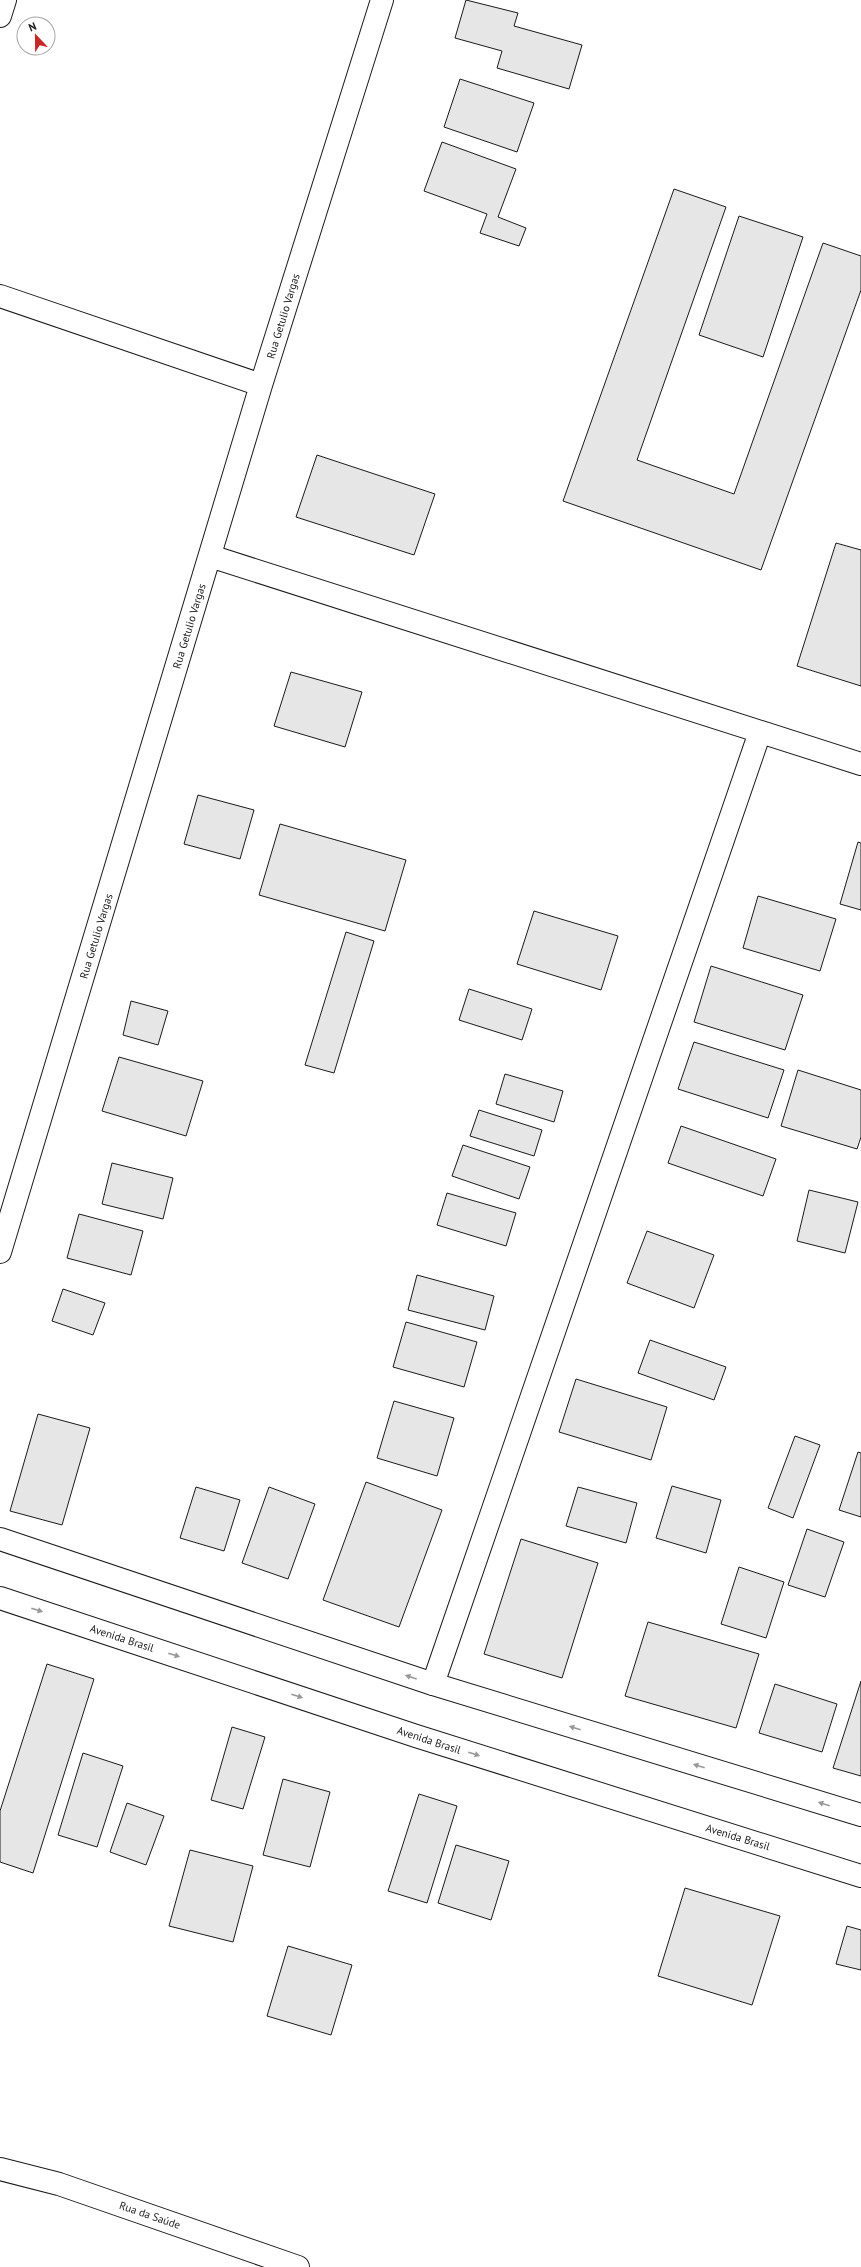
<svg xmlns="http://www.w3.org/2000/svg" width="861" height="2267" viewBox="0 0 861 2267" font-family="'PT Sans',sans-serif">
<style>
.building{fill:#e6e6e6;stroke:#1a1a1a}
.lines{fill:none;stroke-linecap:round;stroke-linejoin:round}
.street-casing{stroke:#1a1a1a;stroke-width:24}
.secondary-casing{stroke:#1a1a1a;stroke-width:24}
.street{stroke:#fff;stroke-width:22}
.secondary{stroke:#fff;stroke-width:22}
.oneway{fill:#989898}
.labels{text-anchor:middle;dominant-baseline:central;stroke-width:3;stroke-linejoin:round;paint-order:stroke}
.street-label{font-size:11px;fill:#1a1a1a;stroke:#fff}
</style>
<rect width="100%" height="100%" fill="#fff"/>
<path class="building" d="M466,0l52,13 -4,13 68,19 -13,44 -72,-21 5,-17 -47,-13z
M460,79l74,24 -17,49 -73,-25z
M442,142l74,27 -18,48 28,11 -7,18 -39,-13 7,-19 -63,-23z
M674,189l52,18 -89,253 97,34 89,-251 38,13v34l-100,280 -198,-69z
M739,216l64,21 -40,120 -64,-22z
M317,455l118,39 -21,61 -118,-38z
M836,543l25,7v136l-64,-20z
M291,672l71,20 -17,55 -71,-21z
M198,795l56,15 -14,49 -56,-15z
M280,824l126,36 -21,71 -126,-36z
M858,842l3,1v67l-21,-6z
M758,896l78,23 -16,52 -77,-23z
M534,911l84,25 -17,54 -84,-26z
M346,932l28,9 -40,132 -29,-8z
M711,966l92,29 -18,55 -91,-28z
M469,989l63,20 -10,31 -63,-20z
M131,1001l37,10 -10,34 -35,-10z
M694,1042l90,28 -16,48 -90,-29z
M119,1057l84,24 -17,55 -84,-25z
M798,1070l63,20v47l-4,12 -76,-23z
M505,1074l58,17 -9,31 -58,-18z
M479,1110l63,20 -8,26 -64,-20z
M681,1126l95,33 -13,37 -95,-33z
M463,1145l67,22 -11,32 -67,-23z
M112,1163l61,15 -10,41 -61,-15z
M809,1190l49,12 -13,51 -48,-12z
M447,1193l69,20 -10,33 -69,-21z
M79,1214l64,17 -12,44 -64,-17z
M647,1231l67,24 -20,53 -67,-25z
M417,1275l77,21 -9,34 -77,-20z
M63,1289l42,14 -12,32 -41,-14z
M406,1322l71,20 -13,45 -71,-20z
M650,1340l76,27 -12,33 -76,-27z
M576,1379l91,28 -16,53 -92,-28z
M394,1401l60,17 -17,58 -60,-18z
M38,1414l52,14 -28,97 -52,-14z
M795,1436l25,9 -27,73 -25,-10z
M858,1452l3,1v64l-22,-7z
M366,1482l76,28 -43,117 -76,-27z
M672,1486l49,14 -15,53 -50,-15z
M196,1487l44,13 -16,51 -44,-13z
M269,1487l46,17 -27,75 -46,-16z
M578,1487l59,16 -11,40 -60,-17z
M807,1529l37,13 -19,55 -37,-12z
M521,1539l77,24 -36,115 -78,-24z
M739,1567l45,15 -18,56 -45,-14z
M648,1622l111,32 -23,74 -111,-32z
M47,1664l47,15 -61,194 -33,-11v-51z
M861,1681v95l-28,-8z
M775,1684l62,20 -15,48 -63,-19z
M232,1727l33,10 -22,72 -32,-9z
M83,1753l40,13 -26,81 -39,-12z
M283,1779l47,13 -20,75 -47,-12z
M419,1794l38,12 -30,97 -39,-12z
M127,1803l37,13 -18,49 -36,-13z
M456,1845l53,16 -18,59 -53,-17z
M190,1850l63,16 -20,76 -64,-16z
M685,1888l95,28 -28,89 -94,-29z
M847,1926l14,4v40l-25,-6z
M288,1946l64,19 -21,70 -64,-19z"/>
<g class="lines">
<g class="street-casing">
<path id="street" d="M0,16l5,-16
M0,296l261,89
M210,556l651,208
M0,1252l261,-867 121,-385
M433,1684l327,-952
M0,2169l59,15 239,83"/>
</g>
<g class="secondary-casing">
<path id="secondary" d="M0,1539l433,145 428,131
M0,1598l416,138 445,140"/>
</g>
<use href="#street" class="street"/>
<use href="#secondary" class="secondary"/>
</g>
<defs><path id="oneway-solid" d="M-6-.8H1V-3.2L6.5 0L1 3.2V.8H-6Z"/></defs>
<g class="oneway">
<use href="#oneway-solid" transform="translate(37 1610) rotate(18)"/>
<use href="#oneway-solid" transform="translate(174 1655) rotate(18)"/>
<use href="#oneway-solid" transform="translate(411 1677) rotate(-161)"/>
<use href="#oneway-solid" transform="translate(297 1696) rotate(18)"/>
<use href="#oneway-solid" transform="translate(575 1728) rotate(-163)"/>
<use href="#oneway-solid" transform="translate(474 1754) rotate(17)"/>
<use href="#oneway-solid" transform="translate(699 1766) rotate(-163)"/>
<use href="#oneway-solid" transform="translate(824 1804) rotate(-163)"/>
</g>
<g class="labels">
<g class="street-label">
<text transform="translate(283 316) rotate(-73)">Rua Getulio Vargas</text>
<text transform="translate(189 626) rotate(-73)">Rua Getulio Vargas</text>
<text transform="translate(96 936) rotate(-73)">Rua Getulio Vargas</text>
<text transform="translate(122 1638) rotate(18)">Avenida Brasil</text>
<text transform="translate(429 1740) rotate(18)">Avenida Brasil</text>
<text transform="translate(738 1837) rotate(17)">Avenida Brasil</text>
<text transform="translate(150 2215) rotate(19)">Rua da Saúde</text>
</g>
</g>
<g transform="translate(36 36) rotate(338)"><circle r="19" fill="#ffffff" stroke="#a3a3a3"/>
<path d="M0-3L7 15L0 10L-7 15Z" fill="#c62828"/>
<text y="-6" font-size="11" font-weight="bold" text-anchor="middle" fill="#1a1a1a">N</text>
</g>
</svg>
